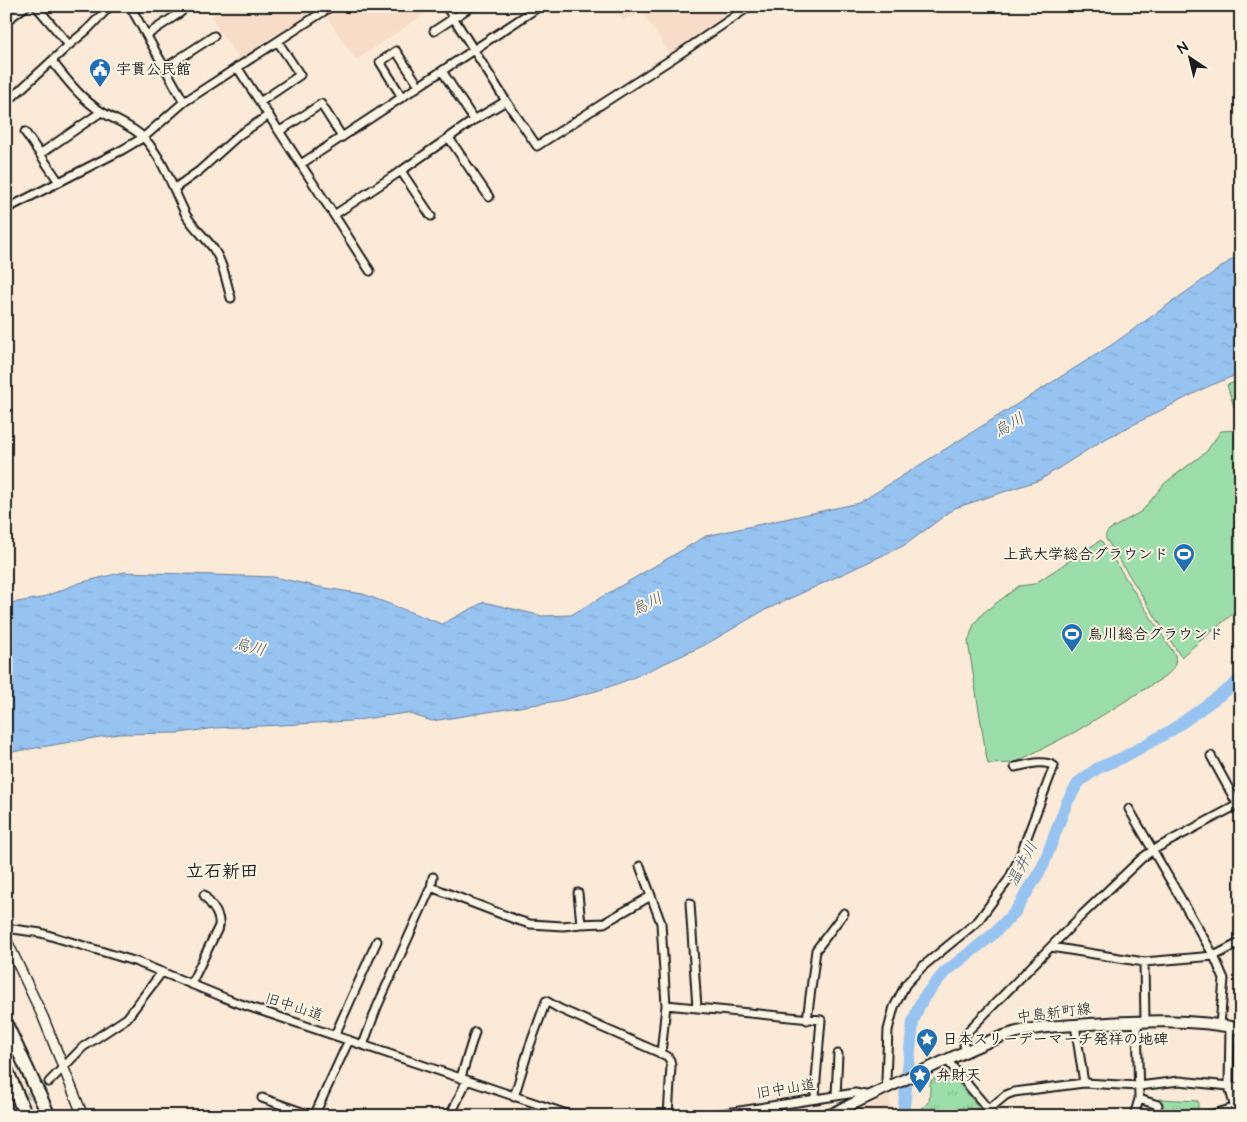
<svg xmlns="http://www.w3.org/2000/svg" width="1247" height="1122" viewBox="0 0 1247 1122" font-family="'Architects Daughter','Klee One',sans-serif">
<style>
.built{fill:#f7ddc7}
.grass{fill:#9cdea9;stroke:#5c7d62}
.park{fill:url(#park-tufts);stroke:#5c7d62}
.water{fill:url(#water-ripples);stroke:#66809c}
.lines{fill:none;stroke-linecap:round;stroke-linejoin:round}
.river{stroke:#97c3f1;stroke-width:12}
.minor-tunnel{stroke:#cec1b2;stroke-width:7;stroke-dasharray:7 3.5;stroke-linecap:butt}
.minor-casing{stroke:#1c1c1c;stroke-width:11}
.tertiary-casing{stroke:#1c1c1c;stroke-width:12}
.secondary-casing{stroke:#1c1c1c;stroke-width:14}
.motorway-casing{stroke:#1c1c1c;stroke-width:16}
.minor{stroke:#fcf5e5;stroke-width:7}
.tertiary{stroke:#fcf5e5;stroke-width:9}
.secondary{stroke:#fcf5e5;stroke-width:10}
.motorway{stroke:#fcf5e5;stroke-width:12}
.labels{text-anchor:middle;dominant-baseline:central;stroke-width:4;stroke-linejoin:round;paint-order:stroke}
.poi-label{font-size:15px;font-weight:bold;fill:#1c1c1c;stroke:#fcf5e5;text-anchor:start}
.street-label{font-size:15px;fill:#1c1c1c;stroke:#fcf5e5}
.water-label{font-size:16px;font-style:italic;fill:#475667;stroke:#fcf5e5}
.quarter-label{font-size:18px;font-weight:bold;fill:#1c1c1c;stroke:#fcf5e5}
</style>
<defs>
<pattern id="park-tufts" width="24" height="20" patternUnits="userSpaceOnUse" patternTransform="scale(1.25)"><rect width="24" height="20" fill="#9cdea9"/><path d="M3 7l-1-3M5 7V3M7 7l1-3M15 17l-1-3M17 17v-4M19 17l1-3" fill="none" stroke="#86be91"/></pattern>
<pattern id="water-ripples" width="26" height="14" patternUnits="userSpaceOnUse" patternTransform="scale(1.25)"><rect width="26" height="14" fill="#97c3f1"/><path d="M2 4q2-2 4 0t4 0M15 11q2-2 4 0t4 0" fill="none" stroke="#82a7ce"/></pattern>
</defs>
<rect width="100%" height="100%" fill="#faead7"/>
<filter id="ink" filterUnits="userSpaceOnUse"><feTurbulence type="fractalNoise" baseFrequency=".02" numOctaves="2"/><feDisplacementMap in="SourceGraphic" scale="10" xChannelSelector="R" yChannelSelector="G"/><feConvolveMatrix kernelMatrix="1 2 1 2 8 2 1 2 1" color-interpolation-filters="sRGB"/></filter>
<g filter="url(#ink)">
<path class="built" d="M228,6h99l-87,56 -29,-45z
M339,6h97l-80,54 -31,-45z
M614,6h120l2,2 -2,5 -63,42 -30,-45 -18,11z
M890,1095l1,21h-43z"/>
<path class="grass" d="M1241,430v177l-60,50 -75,-118c-1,-4 0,-6 3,-9l33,-19 23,-28 41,-31 15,-21z
M1101,540l74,115c3,14 -7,19 -17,26l-83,51 -61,31 -26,1 -1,-4 -19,-118 6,-18 9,-11 36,-27 15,-2z"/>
<path class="park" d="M1241,380v27h-7l-7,-22z
M950,1073l36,43h-67l-1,-4c4,-4 9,-7 11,-12 1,-6 1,-11 1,-16 2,-8 13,-10 20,-11z
M1159,1099l39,2v15h-45z"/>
<path class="water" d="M1241,253v120l-34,14 -104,53 -63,40 -85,28 -50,37 -144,67 -56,33 -75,34 -27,10 -40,11 -131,21 -26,-8 -56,8 -69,4 -66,3 -35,5 -62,1 -112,19v-149l35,-6 38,-15 45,-11 150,5 45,10 44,7 79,30 42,-22 58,14 29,-1 135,-79 153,-33 251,-157z"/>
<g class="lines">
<path class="river" d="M903,1116l10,-94 6,-16 5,-9 20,-24 47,-37 24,-24 28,-46 24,-64 12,-20 19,-14 24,-10 50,-28 58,-42 11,-9"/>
<path class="minor-tunnel" d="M6,1109l43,-27"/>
<g class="minor-casing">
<path id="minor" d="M36,6l33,39
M130,6l54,96
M446,6l60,95 31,45 144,-93 69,-47
M6,21l20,-15
M434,31l38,-25
M147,35l34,-23 -4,-6
M52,61c14,18 30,39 50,51 14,9 31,14 42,26 20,22 29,51 42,77 7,12 19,22 27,33 10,14 13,33 18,50
M237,67l97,148 67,-44 73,-51 32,-19
M165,68l49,-32
M442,71l32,49
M402,97l-22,-35 16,-11 23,35
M260,102l40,-27 -22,-33
M6,103l63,-58 18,-15 23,-24
M280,131l41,-27 21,33
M25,132l34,50
M449,138l40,59
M40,154l61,-42
M301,164l239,-158
M401,171l30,45
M175,188l24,-17 40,-36 30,-20
M6,209l116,-59 22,-13 40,-35 148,-96
M334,215l36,56
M1211,756l30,55
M1129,809l85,147 10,23 -4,46
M640,866l21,57 5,82 -5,49
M431,887l86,33 13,4 33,2 18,-2 23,-1 47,-27
M578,893l3,31
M690,903l7,105
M6,928l35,5 96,29 98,40 338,114
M1051,947l93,15 70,-6 27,-14
M1144,962l1,59
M191,984l28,-58c2,-12 -9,-22 -15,-31
M666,1005l155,15 -5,59 -1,20
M807,1020l9,-70 28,-37
M1075,1025l9,58
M1230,1027l-1,59 8,30
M335,1035l42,-94
M363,1045l14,-38 54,-120 2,-10
M966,1051c-4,-10 -3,-12 3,-21l114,-116 59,-56 11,-8 88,-47
M947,1060l47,56
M461,1077l14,-45
M49,1082l34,-35 44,-29 35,-46
M888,1088l-2,-8 2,-50 6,-23 12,-23 16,-17 56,-46 31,-42 10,-21 35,-92c-11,-7 -27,-1 -39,1
M836,1096l2,-42
M514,1097l15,-49 17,-47 14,8 107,47 3,4 1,6 -3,50
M262,1098l51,18
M1139,1099l19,6
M989,1109l17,-14 8,-3 70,-9 55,3 40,-5 50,5 12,3
M314,1116l35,-76
M450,1116l17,-36
M707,1116l148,-23 15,3
M1134,1116l5,-17 -2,-78
M1206,1116l28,-8"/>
</g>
<g class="tertiary-casing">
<path id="tertiary" d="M6,939l37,78 40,99"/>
</g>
<g class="secondary-casing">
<path id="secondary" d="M828,1116c36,-18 73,-35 110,-52 23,-10 45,-22 69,-29 27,-9 55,-9 83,-11 50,-3 102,-6 151,5"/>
</g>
<g class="motorway-casing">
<path id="motorway" d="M6,1024l43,92
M6,1069l20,47"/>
</g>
<use href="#minor" class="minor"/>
<use href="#tertiary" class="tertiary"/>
<use href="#secondary" class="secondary"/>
<use href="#motorway" class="motorway"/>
</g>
</g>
<defs>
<g id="civic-pin" transform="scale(1.125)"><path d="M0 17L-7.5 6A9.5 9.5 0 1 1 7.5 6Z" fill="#1f6fb2" stroke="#fcf5e5"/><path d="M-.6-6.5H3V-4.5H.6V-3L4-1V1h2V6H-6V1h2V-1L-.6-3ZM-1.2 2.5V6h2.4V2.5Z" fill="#fff"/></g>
<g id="stadium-pin" transform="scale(1.125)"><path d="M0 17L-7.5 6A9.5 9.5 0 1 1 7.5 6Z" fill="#1f6fb2" stroke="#fcf5e5"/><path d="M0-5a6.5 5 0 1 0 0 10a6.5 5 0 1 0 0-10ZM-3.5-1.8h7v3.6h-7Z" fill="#fff"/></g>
<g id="sight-pin" transform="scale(1.125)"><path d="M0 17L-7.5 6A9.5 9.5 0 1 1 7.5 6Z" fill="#1f6fb2" stroke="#fcf5e5"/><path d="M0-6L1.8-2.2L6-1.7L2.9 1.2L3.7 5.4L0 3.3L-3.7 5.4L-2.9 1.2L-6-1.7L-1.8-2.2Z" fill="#fff"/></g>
</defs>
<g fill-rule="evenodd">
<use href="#civic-pin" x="100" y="69"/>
<use href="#stadium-pin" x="1184" y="554"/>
<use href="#stadium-pin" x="1072" y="634"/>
<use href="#sight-pin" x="927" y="1039"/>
<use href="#sight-pin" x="920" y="1075"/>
</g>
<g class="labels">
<g class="poi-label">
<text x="116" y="69">宇貫公民館</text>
<text x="1168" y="554" text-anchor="end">上武大学総合グラウンド</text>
<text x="1088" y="634">烏川総合グラウンド</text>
<text x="943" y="1039">日本スリーデーマーチ発祥の地碑</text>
<text x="936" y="1075">弁財天</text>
</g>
<g class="street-label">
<text transform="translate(294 1007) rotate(18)">旧中山道</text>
<text transform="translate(1054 1013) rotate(-7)">中島新町線</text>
<text transform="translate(786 1089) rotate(-9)">旧中山道</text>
</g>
<g class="water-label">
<text transform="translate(1009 425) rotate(-29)">烏川</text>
<text transform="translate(647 604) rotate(-26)">烏川</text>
<text transform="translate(250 647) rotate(14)">烏川</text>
<text transform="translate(1022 864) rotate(-62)">温井川</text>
</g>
<g class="quarter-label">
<text x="222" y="871">立石新田</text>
</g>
</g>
<rect width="1247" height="1122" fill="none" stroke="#fcf5e5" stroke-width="25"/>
<rect x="12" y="12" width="1222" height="1097" fill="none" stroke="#1c1c1c" stroke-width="2" filter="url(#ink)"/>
<g transform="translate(1190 58) rotate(325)" stroke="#fcf5e5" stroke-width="4" paint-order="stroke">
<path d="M0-4L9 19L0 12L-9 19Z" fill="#1c1c1c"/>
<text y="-8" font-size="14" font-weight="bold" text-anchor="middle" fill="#1c1c1c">N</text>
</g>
</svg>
